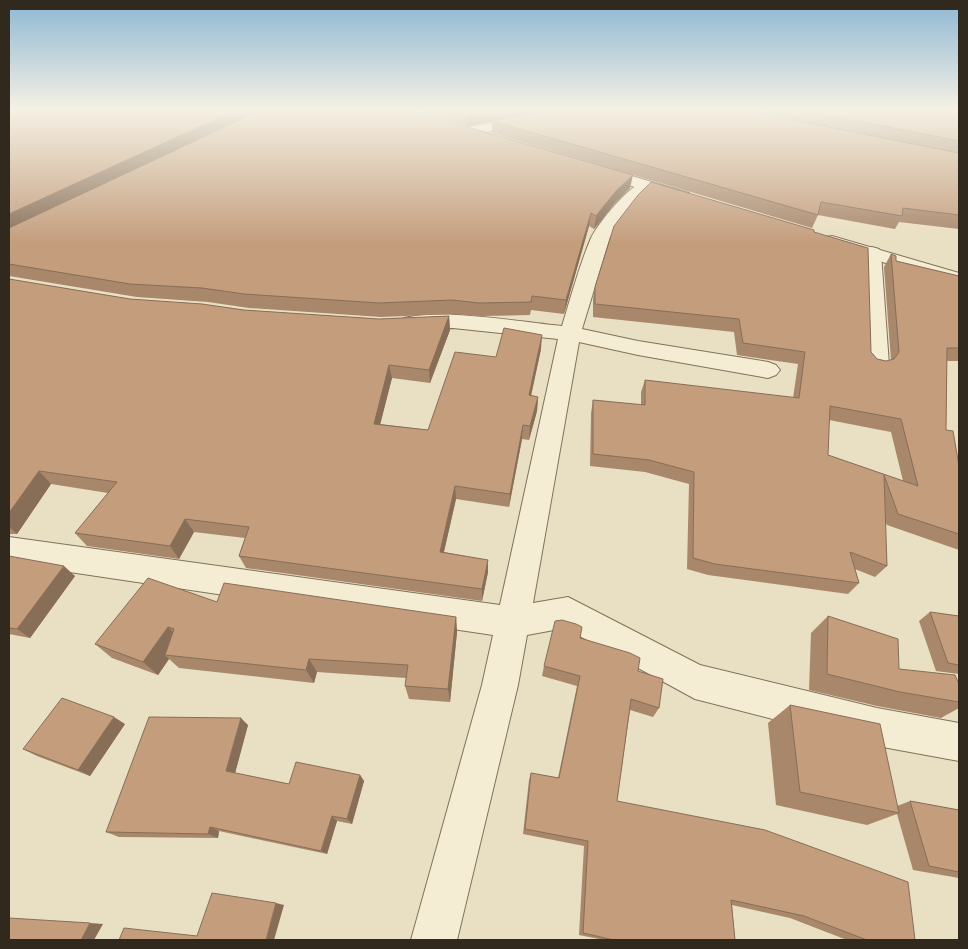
<svg xmlns="http://www.w3.org/2000/svg" width="968" height="949" viewBox="0 0 968 949" font-family="Georgia,serif">
<style>
.lines{fill:none;stroke-linecap:round;stroke-linejoin:round}
.minor-casing{stroke:#81715b;stroke-width:2}
.tertiary-casing{stroke:#81715b;stroke-width:2}
.minor{fill:#f5ecd4;fill-rule:evenodd}
.tertiary{fill:#f5ecd4;fill-rule:evenodd}
.wall{fill:#a8876b;fill-rule:evenodd}
.shaded-wall{fill:#886e57}
.building{fill:#c39d7c;stroke:#886e57;fill-rule:evenodd}
</style>
<rect width="100%" height="100%" fill="#e9dfc2"/>
<g class="lines">
<g class="minor-casing">
<path id="minor" d="M556,111h16l-13,8 -90,16 -7,-4 7,-4z
M646,181l8,5 -20,19 -24,32 -28,92 56,12 130,21 8,3 4,5 -4,5 -8,3 -130,-23 -59,-13 -46,261 35,-6 132,68 177,43 82,15v38l-82,-15 -182,-47 -130,-71 -38,7 -9,50 -61,255h-46l71,-255 11,-50 -484,-72v-26l491,68 58,-266 -105,-11 -41,1 -8,-1 -3,-5 3,-5c41,-10 114,4 158,8 9,-29 17,-60 29,-88 8,-16 38,-53 55,-57z
M872,247l7,2 2,4 8,112 -4,5 -8,2 -8,-2 -4,-5 -2,-112 2,-4z"/>
</g>
<g class="tertiary-casing">
<path id="tertiary" d="M595,165l94,28 2,4 -2,4 -6,1 -93,-29 -3,-3z
M832,236l127,37v12l-133,-40 -3,-4 3,-4z"/>
</g>
<use href="#minor" class="minor"/>
<use href="#tertiary" class="tertiary"/>
</g>
<path class="wall" d="M9,111l621,77 -16,16 -20,25 -5,-3 -25,88 -33,-4 -1,5 -51,1 -26,-2 -72,3 -132,-9 -41,-6 -71,-5 -128,-21z
M418,111h128l-79,15z
M552,111h407v118l-60,-7 -4,7 -77,-14 -6,13 -320,-95v-12z
M814,232l57,120 6,7 9,2 5,-1 -7,-93 7,-13 5,7 63,15v85h-12l-1,69 13,36v84l-72,-25 -2,-4 2,45 -12,11 -20,-8 4,14 -11,11 -140,-19 -21,-6 2,-85 -44,-12 -55,-6 1,-53 2,-13 48,5v-13l4,-12 148,18 5,-34 -61,-9 -3,-23 -141,-15v-18l2,-12zM829,420l62,12 12,49 -75,-26z
M9,279l121,20 114,11 135,9 70,-3 1,14 -20,53 -38,-5 -12,46 48,6 68,-73 45,-8 -10,47 7,1 -1,14 -8,29 -7,-1 -13,68 -53,-8 -12,53 44,8v12l-6,29 -236,-33 -7,-12 6,-18 -51,-6 -15,27 -92,-13 -12,-13 33,-40 -57,-9 -34,50h-8z
M9,556l66,20 -45,62 -21,-4z
M217,602l239,15 1,15 -7,70 -41,-3 -4,-13 1,-8 -89,-6 -3,11 -135,-15 -10,-9 -11,16 -46,-17 -17,-14z
M930,612l29,4v58l-23,-3 -17,-50z
M828,616l71,53 60,15v24l-18,10 -64,-12 -68,-16 2,-57z
M580,638l58,33 21,37 -6,9 -23,-7 -13,91 298,139h-68l-57,-22 -58,-13 3,35h-131l-25,-5 5,-89 -61,-12 6,-54 2,-7 27,5 19,-92 -35,-10 2,-10z
M790,705l107,101 13,-5 49,9v68l-46,-8 -16,-56 -30,11 -91,-20 -8,-82z
M125,724l-35,52 -53,-20 -14,-7z
M248,725l-13,48 54,11 71,-9 4,6 -12,43 -15,-3 -10,33 -108,-23 -1,7 -99,-1 -13,-5z"/>
<path class="shaded-wall" d="M234,111h27l-252,120v-17z
M486,111h60l-79,15v-12z
M633,175l-3,13 -16,16 -20,25 2,-13 20,-25z
M591,213l-2,13 -25,88 2,-14z
M449,316l1,14 -20,53 -1,-13z
M542,335l-1,14 -13,60 1,-14z
M389,365l3,13 -15,59 -3,-13z
M538,397l-1,14 -8,29 1,-14z
M523,425l-1,14 -13,68 1,-13z
M39,471l12,13 -34,50 -8,-7v-14z
M455,486l1,13 -15,65 -1,-12z
M185,519l9,13 -15,27 -9,-13z
M488,560v12l-6,29v-12z
M64,566l11,10 -45,62 -13,-9z
M456,617l1,15 -7,70 -2,-13z
M168,627l14,14 -17,14 4,4 -11,16 -15,-13z
M309,659l8,13 -3,11 -8,-13z
M114,717l11,7 -35,52 -12,-6z
M241,718l7,7 -14,52 -8,-6z
M360,775l4,6 -12,43 -5,-5z
M332,816l5,5 -10,33 -6,-3z
M210,827l9,4 -1,7 -10,-4z
M276,903l8,2 -10,35h-8z
M90,923l13,1 -9,16h-13z"/>
<path class="building" d="M9,111h225l-225,103z
M259,111h153l221,64 -17,16 -20,25 -5,-3 -25,87 -34,-4 -1,6 -52,1 -27,-3 -73,3 -135,-9 -42,-6 -72,-4 -121,-20v-36z
M456,111h30l-19,3z
M552,111h196l211,42v62l-56,-7 -1,8 -81,-14 -3,13 -326,-94z
M807,111h152v30z
M651,182l163,48v2l54,16 3,104 6,7 9,2 8,-2 5,-7 -8,-98 5,2v5l63,15v72h-12l-1,82 7,1 6,35v68l-61,-20 -14,-39 3,91 -37,-14 9,31 -144,-19 -22,-6 1,-86 -45,-12 -56,-6v-54l52,5v-25l154,18 6,-46 -62,-9 -4,-24 -144,-15v-17l19,-61 24,-31zM830,406l71,13 17,67 -90,-31z
M9,279l121,20 72,5 42,6 135,9 70,-3 -20,54 -40,-5 -15,59 54,6 27,-78 41,5 8,-29 38,7 -13,60 9,2 -8,29 -7,-1 -13,69 -55,-8 -15,66 48,8 -6,29 -243,-33 10,-29 -64,-8 -15,27 -95,-13 42,-51 -78,-11 -30,42z
M9,556l55,10 -47,63 -8,-1z
M148,578l69,24 7,-19 232,34 -8,72 -43,-3 3,-21 -99,-6 -3,11 -141,-15 9,-26 -6,-2 -25,35 -48,-18z
M930,612l29,4v49l-11,-2z
M828,616l70,23 1,30 56,6 4,9v18l-59,-10 -73,-18z
M562,620l14,4 6,3 -2,11 50,15 10,5 -2,13 25,8 -4,29 -28,-9 -14,102 148,29 143,52 7,58h-48l-63,-24 -73,-16 4,40h-121l-31,-7 5,-92 -63,-12 6,-56 28,5 21,-102 -36,-10 11,-45z
M62,698l52,19 -36,53 -55,-21z
M790,705l90,19 19,89 -99,-21z
M149,717l92,1 -15,53 63,13 7,-22 64,13 -13,44 -15,-3 -11,35 -111,-24 -2,7 -102,-2z
M910,801l49,9v62l-30,-6z
M212,893l64,10 -10,37h-147l5,-12 73,8z
M9,918l81,5 -9,17h-72z"/>
<linearGradient id="sky" x2="0" y2="1"><stop stop-color="#8db7d4"/><stop offset="0.45" stop-color="#f5f1e4"/><stop offset="1" stop-color="#f5f1e4" stop-opacity="0"/></linearGradient>
<rect width="968" height="244" fill="url(#sky)"/>
<rect width="968" height="949" fill="none" stroke="#32291e" stroke-width="20"/>
</svg>
